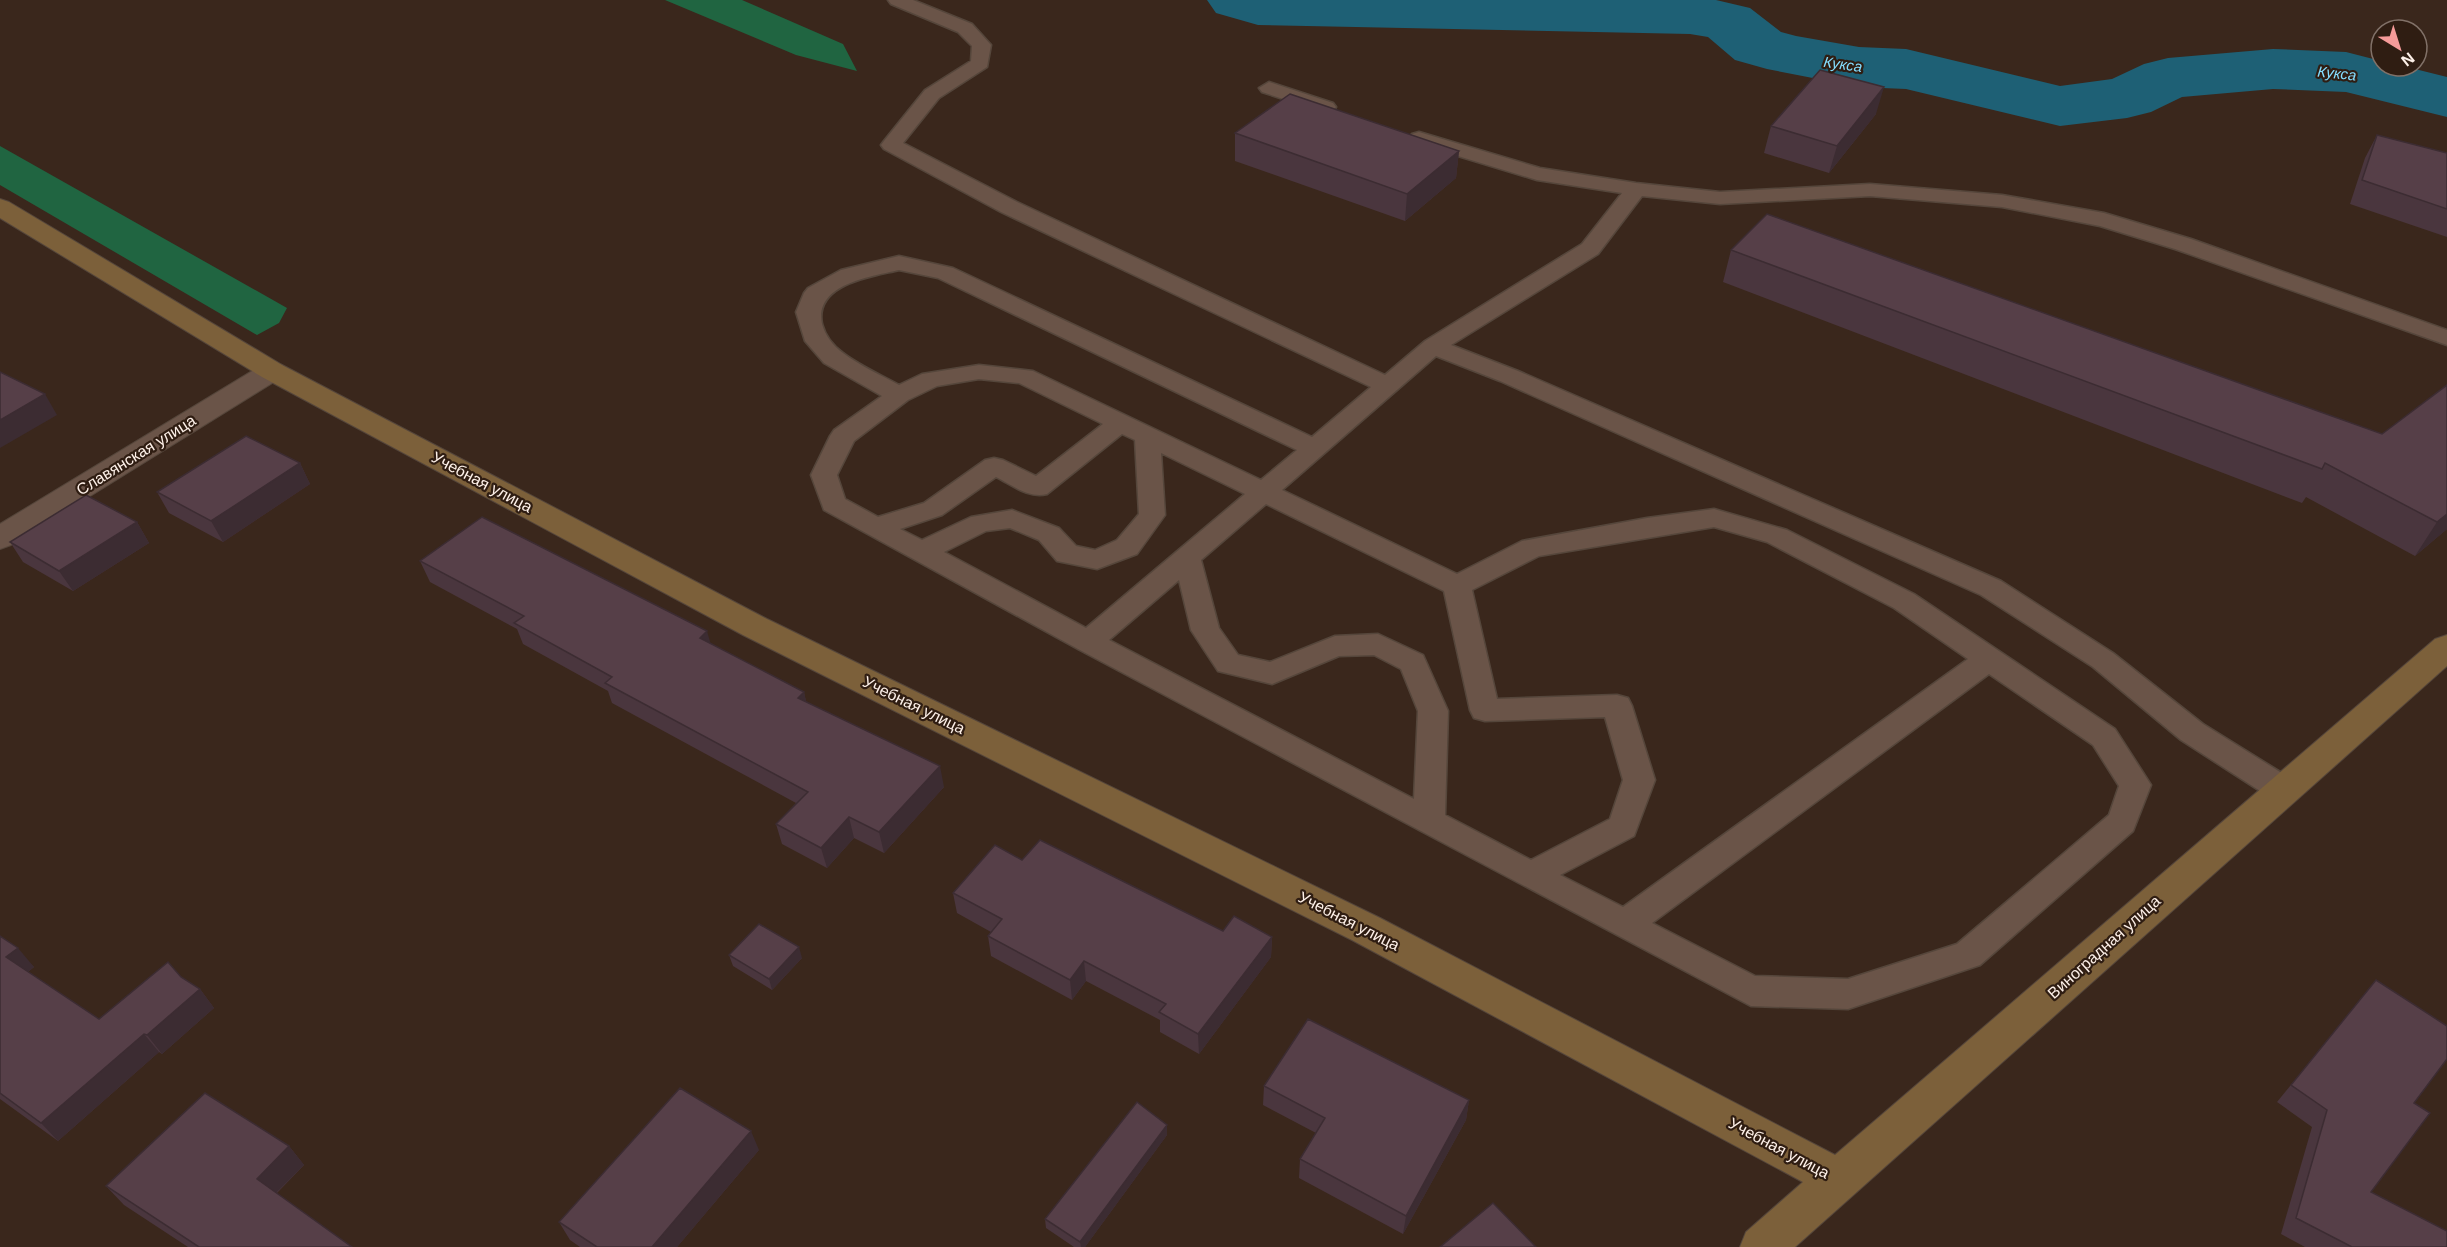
<svg xmlns="http://www.w3.org/2000/svg" width="2447" height="1247" viewBox="0 0 2447 1247" font-family="Arial,sans-serif">
<style>
.forest{fill:#206541}
.lines{fill:none;stroke-linecap:round;stroke-linejoin:round}
.river{fill:#1e6075;fill-rule:evenodd}
.lane-casing{stroke:#55463b;stroke-width:3}
.street-casing{stroke:#55463b;stroke-width:2}
.secondary-casing{stroke:#55463b;stroke-width:2}
.lane{fill:#6a5448;fill-rule:evenodd}
.street{fill:#6a5448;fill-rule:evenodd}
.secondary{fill:#7c603a;fill-rule:evenodd}
.wall{fill:#4a363e}
.shaded-wall{fill:#3c2c32}
.building{fill:#563f48;stroke:#3c2c32;stroke-width:1.5}
.labels{text-anchor:middle;dominant-baseline:central;stroke-width:4.5;stroke-linejoin:round;paint-order:stroke}
.far-water-label{font-size:15px;font-style:italic;fill:#84ddfe;stroke:#2f1d12}
.street-label{font-size:16px;fill:#fdf0e8;stroke:#2f1d12}
</style>
<rect width="100%" height="100%" fill="#3a271c"/>
<path class="forest" d="M665,0h77l101,44 14,27 -61,-16z
M0,146l287,162 -8,15 -22,12 -257,-150z"/>
<g class="lines">
<path class="river" d="M1207,0h509l34,8 31,24 15,4 63,11 47,2 154,37 52,-7 32,-15 24,-6 105,-9 73,3 35,9v5h22l44,11v40l-101,-25 -73,-3 -91,8 -31,15 -24,6 -67,8 -154,-37 -47,-2 -92,-18 -32,-9 -27,-23 -18,-3 -432,-9 -42,-12z"/>
<g class="lane-casing">
<path id="lane" d="M888,0h25l59,24 19,21 -4,22 -48,31 -36,45 114,59 368,173 40,-34 157,-97 40,-51 -85,-13 -125,-38 -3,-4 3,-4 7,-2 121,36 96,15 84,9 150,-8 132,11 102,18 87,26 256,91v15l-272,-96 -75,-23 -98,-19 -132,-11 -150,8 -78,-8 -44,58 -147,91 67,26 483,210 112,72 90,71 90,56 5,9 -5,9 -11,3 -11,-3 -90,-58 -88,-73 -112,-72 -481,-214 -64,-25 -154,134 175,84 65,-33 125,-23 67,-9 73,21 127,64 201,135 36,56 -18,46 -153,134 -132,44 -97,-3 -673,-357 -254,-139 -13,-35 19,-39 4,-6 48,-34 -58,-33 -19,-22 -9,-29 8,-19 4,-5 33,-18 58,-14 54,12 359,169 59,-50 -370,-175 -117,-63 -3,-4 3,-4 41,-51 46,-29 1,-15 -14,-14 -67,-28zM899,270l39,8 359,172 -36,30 -228,-109 -54,-6 -57,9 -23,11c-18,-10 -39,-19 -56,-32 -10,-7 -18,-18 -21,-29 -8,-40 48,-47 77,-54zM979,379l40,4 84,41 -67,52 -33,-16 -9,-2 -9,2 -61,43 -46,14 -33,-18 -8,-24 17,-34 54,-41 29,-14zM1122,434l13,6 4,74 -22,26 -22,10 -19,-4 -17,-18 -47,-18 -41,7 -49,23 -22,-11 42,-14 54,-38c16,8 33,22 51,17zM1161,453l84,41 -159,134 -142,-76 42,-21 24,-3 29,12 18,21 40,8 40,-15 28,-39zM1266,504l178,87 26,119 4,8 11,3 120,-4 18,63 -13,39 -79,41 -86,-45 3,-104 -25,-56 -45,-21 -43,2 -65,26 -32,-7 -19,-27 -18,-68zM1714,527l53,15 127,66 74,51 -345,248 -63,-32 74,-39 21,-56 -23,-74 -4,-8 -11,-3 -120,4 -25,-109 67,-34zM1179,580l12,50 27,41 54,13 67,-28 35,-1 27,14 17,42 -4,88 -305,-159zM1989,674l104,71 26,41 -10,29 -152,129 -109,35 -93,-3 -103,-53z
M1269,82l64,21 3,4 -3,4 -7,2 -64,-21 -3,-4z"/>
</g>
<g class="street-casing">
<path id="street" d="M272,362l10,3 4,6 -4,6 -271,168 -11,4v-25l262,-159z"/>
</g>
<g class="secondary-casing">
<path id="secondary" d="M0,199l9,3 273,163 485,254 613,299 455,237 600,-516 12,-4v31l-652,581h-55l6,-15 57,-50 -451,-242 -609,-305 -481,-258 -262,-159z"/>
</g>
<use href="#lane" class="lane"/>
<use href="#street" class="street"/>
<use href="#secondary" class="secondary"/>
</g>
<path class="wall" d="M1876,114l-47,59 -65,-20 7,-27z
M1235,133l224,18 -3,27 -51,43 -170,-60z
M2377,135l70,18v84l-97,-33 15,-46z
M1731,250l651,184 65,-49v144l-32,27 -109,-59 -4,6 -579,-221z
M300,463l10,21 -87,58 -54,-29 -12,-21z
M137,522l12,21 -76,48 -50,-29 -13,-20z
M420,561l291,83 93,48 2,10 138,85 -60,66 -30,-15 -27,30 -45,-24 -6,-20 20,-21 -184,-100 -4,-12 -85,-47 -6,-15 -87,-47z
M1022,860l201,71 49,6 -1,20 -72,97 -39,-22v-12l-74,-39 -14,19 -81,-44 -3,-20 3,-4 -34,-19 -4,-20z
M0,936l34,31 -6,5 71,47 82,-42 19,12 14,19 -52,46 -3,-2 -101,89 -58,-42z
M729,955l73,3 -30,32 -39,-24z
M2362,997l52,106 -43,89 76,55h-142l-24,-13 31,-107 -35,-25z
M1264,1086l205,14 -3,20 -63,114 -104,-56 1,-19 16,-26 -53,-28z
M1167,1125v10l-82,112h-11l-28,-19 -1,-9z
M289,1146l15,19 -27,28 75,54h-164l-64,-42 -18,-19z
M759,1150l-82,97h-97l-10,-7 -11,-18z"/>
<path class="shaded-wall" d="M1884,87l-8,27 -47,59 8,-27z
M1459,151l-3,27 -51,43 2,-27z
M45,394l12,21 -57,33v-28z
M300,463l10,21 -87,58 -12,-21z
M2447,514v15l-32,27 22,-34z
M137,522l12,21 -76,48 -14,-20z
M707,631l6,21 -13,-14z
M804,692l5,21 -11,-15z
M940,766l4,21 -60,66 -5,-21z
M849,817l5,21 -27,30 -6,-20z
M1272,937l-1,20 -72,97 -1,-20z
M799,947l3,11 -30,32 -3,-11z
M18,948l16,19 -11,9 -17,-19z
M1084,961l2,20 -14,19 -2,-20z
M200,989l14,19 -52,46 -15,-19z
M144,1034l15,18 -101,89 -17,-18z
M1469,1100l-3,20 -63,114 3,-18z
M1167,1125v10l-82,112h-4l-1,-5z
M751,1131l8,19 -82,97h-25z
M289,1146l15,19 -32,32 -15,-18z"/>
<path class="building" d="M1820,70l64,17 -47,59 -66,-20z
M1290,94l169,57 -52,43 -172,-61z
M2377,135l70,18v56l-85,-29z
M1767,214l615,220 65,-49v129l-10,8 -112,-59 -3,6 -591,-219z
M0,372l45,22 -45,26z
M246,436l54,27 -89,58 -54,-29z
M86,495l51,27 -78,49 -49,-29z
M482,517l225,114 -7,7 104,54 -6,6 142,68 -61,66 -30,-15 -28,31 -45,-24 32,-32 -203,-109 7,-6 -98,-54 10,-7 -104,-55z
M1040,840l183,91 11,-15 38,21 -74,97 -39,-22 7,-8 -82,-43 -14,19 -82,-44 14,-17 -49,-26 42,-48 27,15z
M759,924l40,23 -30,32 -40,-24z
M0,936l18,12 -12,9 93,62 69,-57 13,15 19,12 -53,46 -3,-1 -103,89 -41,-30z
M2376,980l71,46v33l-33,44 16,10 -59,79 76,39v16h-95l-56,-29 31,-108 -36,-25z
M1308,1019l161,81 -63,116 -106,-57 25,-41 -61,-32z
M680,1088l71,43 -99,116h-55l-38,-25z
M205,1093l84,53 -32,33 95,68h-153l-93,-61z
M1137,1102l30,23 -87,117 -35,-23z
M1493,1203l43,44h-96z"/>
<g class="labels">
<g class="far-water-label">
<text transform="translate(1843 64) rotate(8)">Кукса</text>
<text transform="translate(2337 73) rotate(6)">Кукса</text>
</g>
<g class="street-label">
<text transform="translate(136 455) rotate(-32)">Славянская улица</text>
<text transform="translate(482 482) rotate(28)">Учебная улица</text>
<text transform="translate(914 705) rotate(26)">Учебная улица</text>
<text transform="translate(1349 921) rotate(27)">Учебная улица</text>
<text transform="translate(2104 947) rotate(-42)">Виноградная улица</text>
<text transform="translate(1779 1148) rotate(28)">Учебная улица</text>
</g>
</g>
<g transform="translate(2399 48) rotate(142)"><circle r="28" fill="#2f1d12" stroke="#817168" stroke-width="1.5"/>
<path d="M0-4.5L10 22L0 15L-10 22Z" fill="#f59b99"/>
<text y="-9" font-size="16" font-weight="bold" text-anchor="middle" fill="#fdf0e8">N</text>
</g>
</svg>
